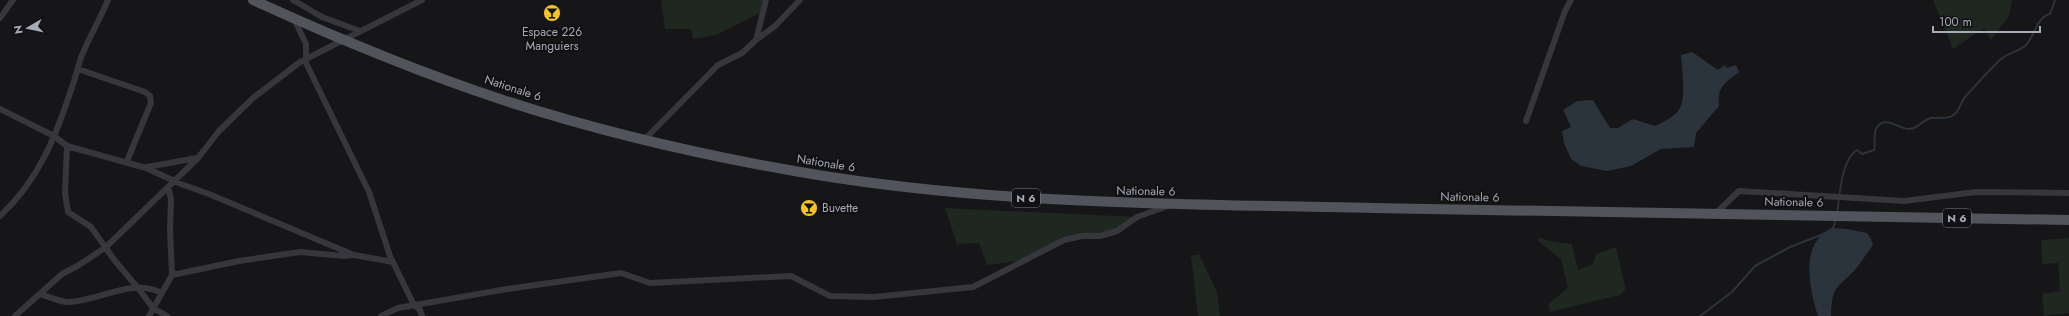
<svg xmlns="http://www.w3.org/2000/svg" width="2069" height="316" viewBox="0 0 2069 316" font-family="Jost,sans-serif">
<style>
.green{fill:#1f2721}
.water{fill:#2b333c}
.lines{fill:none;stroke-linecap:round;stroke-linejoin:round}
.stream{stroke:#2b333c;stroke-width:2}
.street{stroke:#36373c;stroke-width:6}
.primary{stroke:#52545c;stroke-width:10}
.labels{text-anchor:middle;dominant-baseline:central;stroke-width:4;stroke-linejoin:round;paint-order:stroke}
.shield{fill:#111012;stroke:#7a7c86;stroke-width:1}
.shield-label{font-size:11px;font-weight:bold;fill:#a7abb8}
.poi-label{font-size:12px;fill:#a7abb8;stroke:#111012}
.street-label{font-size:12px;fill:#a7abb8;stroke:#111012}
</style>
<rect width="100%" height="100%" fill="#161517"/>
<path class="green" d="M661,0h105l-2,11 -48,24 -23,4 -2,-10h-26z
M1933,0h79l-3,16 -18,24 -7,-12 -31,21z
M945,208l192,9 -20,14 -53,9 -37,20 -40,5 -8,-22 -22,1z
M1538,237l12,4 22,3 6,26 15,-6 3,-10 20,-7 10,43 -6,5 -70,17 -2,-8 20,-16 -7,-29 -23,-18z
M2069,238v75l-25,3 -2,-22 18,-3 -2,-28 -16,1 -1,-24z
M1199,254l18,38 3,24h-22l-7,-60z"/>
<path class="water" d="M1692,52l26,18 7,-5 2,3 9,-3 3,7c-14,11 -22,15 -20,34l-23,27 -2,14 -33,2 -30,17 -24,5 -26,-5 -10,-7 -7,-16 -2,-12 9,-4 -8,-17 14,-9 16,-1 17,28h8l15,-9 22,7c8,-4 20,-9 25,-18 6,-10 2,-40 1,-53z
M1833,228l14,1 20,4 4,6 2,6c-7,9 -12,18 -19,26 -19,19 -22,16 -23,45h-13c-7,-21 -17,-64 4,-81 3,-3 7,-5 11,-7z"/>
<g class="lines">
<path class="stream" d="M1837,213c3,-18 4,-53 20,-63l5,4 12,-4c2,-6 -1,-15 2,-21 8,-15 23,0 33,0 8,0 12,-7 19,-10 7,-3 17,1 24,-3 8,-4 8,-13 13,-19 12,-13 24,-27 36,-38 8,-7 19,-7 26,-15 8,-10 10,-27 23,-30l5,-14
M1700,316l32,-24 23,-26 35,-19 31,-12 12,-7 3,-9"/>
<path class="street" d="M293,0l29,17 38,14
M0,18l13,-18
M294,19l12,25v19l63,129 21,64 24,49 6,5 2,6
M756,40l19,-14 25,-26
M78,69l67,23 5,4 1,7 -24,58
M0,109l54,27 13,10 79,22 35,16 28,10 145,61 39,7
M1526,121l39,-110 6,-11
M645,139l73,-74 24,-12 14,-13 10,-40
M67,146l-2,47 3,19 23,15 24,34 23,27 15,20 14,8
M147,167l50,-9
M1715,214l24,-23 165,10 72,-9 93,1
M0,216c39,-36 56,-80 72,-129 4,-10 6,-22 10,-32 8,-19 18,-36 26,-55
M172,275l67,-14 61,-9 44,4 10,-1
M40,294c9,3 18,7 27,8 31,0 65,-25 95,-9
M15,316l47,-42 17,-9 27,-18 92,-89 21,-27 34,-33 47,-36 122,-62
M149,316l23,-41 -2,-46 1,-30 -3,-12
M381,316l17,-8 109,-19 114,-16 29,10 141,-7 39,20 44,1 99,-10 91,-47 18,-4h18l17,-5 20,-14 31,-11"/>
<path class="primary" d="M253,0c81,37 165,72 250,100 95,31 198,55 297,72 190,33 382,32 573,36 232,4 464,8 696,12"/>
</g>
<defs>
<g id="bar-disc" transform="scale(0.9)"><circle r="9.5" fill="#f4c231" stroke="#111012"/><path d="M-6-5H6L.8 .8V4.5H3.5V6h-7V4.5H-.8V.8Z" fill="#111"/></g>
</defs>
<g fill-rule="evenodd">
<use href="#bar-disc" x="552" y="13"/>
<use href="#bar-disc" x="809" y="208"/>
</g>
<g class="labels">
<g class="shield">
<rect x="1012" y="189" width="28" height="18" rx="3"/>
<rect x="1943" y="209" width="28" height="18" rx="3"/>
</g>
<g class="shield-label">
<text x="1026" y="198">N 6</text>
<text x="1957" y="218">N 6</text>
</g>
<g class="poi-label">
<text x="552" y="32">Espace 226<tspan x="552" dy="14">Manguiers</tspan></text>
<text x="822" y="208" text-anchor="start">Buvette</text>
</g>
<g class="street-label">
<text transform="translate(513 88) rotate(18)">Nationale 6</text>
<text transform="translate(826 163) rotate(9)">Nationale 6</text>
<text transform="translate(1146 191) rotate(1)">Nationale 6</text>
<text transform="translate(1470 197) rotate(1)">Nationale 6</text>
<text transform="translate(1794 202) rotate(1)">Nationale 6</text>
</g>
</g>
<g transform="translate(28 28) rotate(261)" stroke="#111012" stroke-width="3" paint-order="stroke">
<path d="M0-3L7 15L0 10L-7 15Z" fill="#a7abb8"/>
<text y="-6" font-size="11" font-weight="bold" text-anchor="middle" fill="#a7abb8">N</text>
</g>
<path d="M1933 26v6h107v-6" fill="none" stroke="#a7abb8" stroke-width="2"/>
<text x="1939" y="26" font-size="12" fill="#a7abb8" stroke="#111012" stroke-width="3" paint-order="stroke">100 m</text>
</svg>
